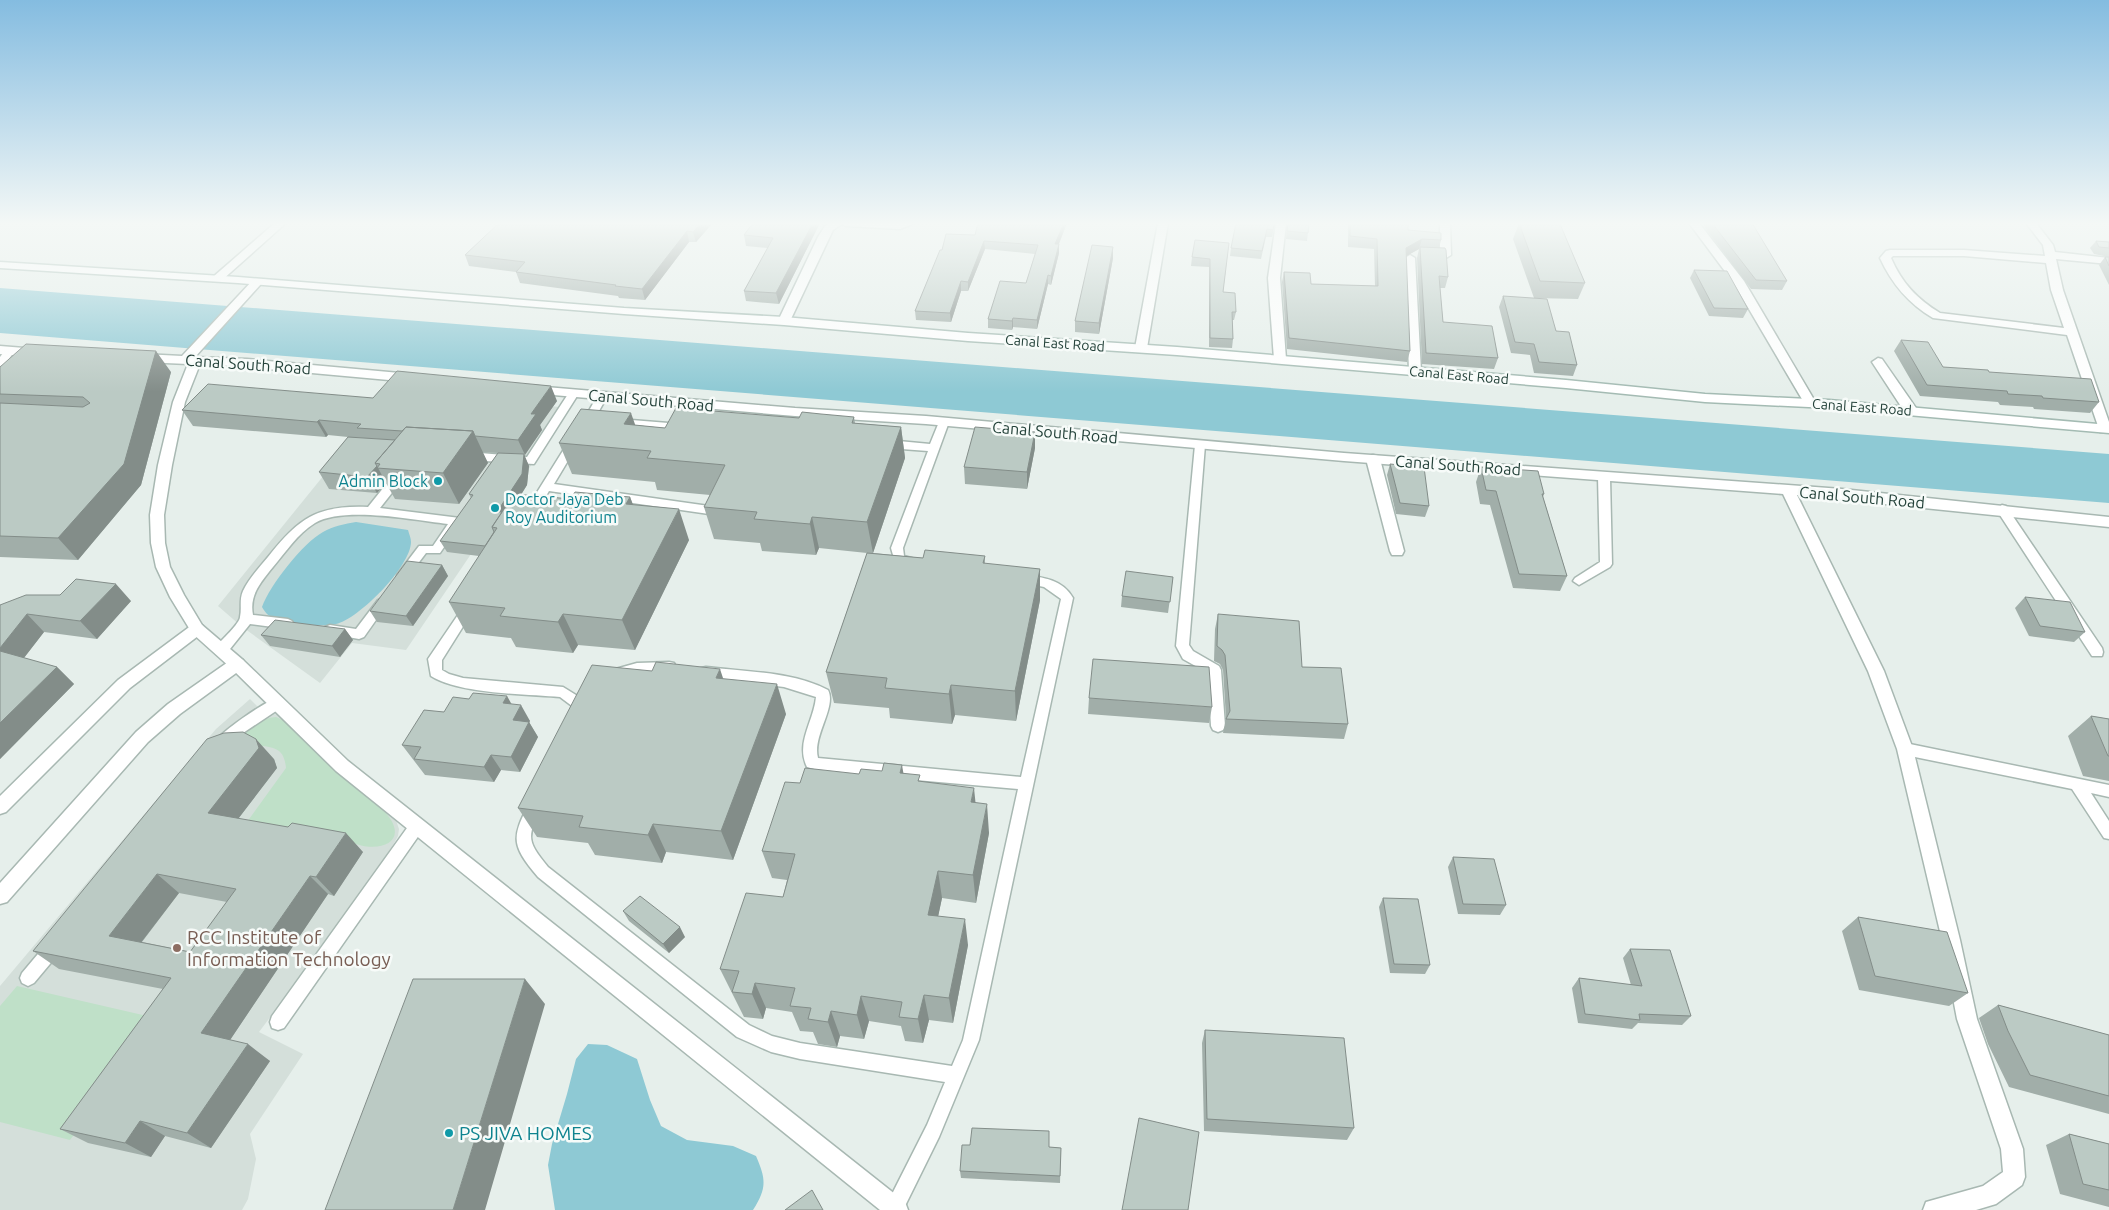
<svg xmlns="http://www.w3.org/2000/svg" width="2109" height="1210" viewBox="0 0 2109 1210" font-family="Ubuntu,sans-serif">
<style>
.built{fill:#d4dfda}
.green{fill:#bfe0c8}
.water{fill:#8ec9d4}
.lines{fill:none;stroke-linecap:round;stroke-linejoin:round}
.service-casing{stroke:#a8b8b2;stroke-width:3}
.minor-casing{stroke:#a8b8b2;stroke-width:3}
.tertiary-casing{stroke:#a8b8b2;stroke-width:3}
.secondary-casing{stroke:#a4bbb3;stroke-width:3}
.service{fill:#fff;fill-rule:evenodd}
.minor{fill:#fff;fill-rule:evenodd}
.tertiary{fill:#fff;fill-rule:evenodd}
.secondary{fill:#fff;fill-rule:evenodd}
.wall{fill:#a1aea9;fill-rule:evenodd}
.shaded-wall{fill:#838d89}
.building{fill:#bbcac4;stroke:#838d89;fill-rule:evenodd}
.culture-dot{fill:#0f9aa8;stroke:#f7fbf9;stroke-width:2}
.education-dot{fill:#8d6e63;stroke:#f7fbf9;stroke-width:2}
.labels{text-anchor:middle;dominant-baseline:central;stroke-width:5;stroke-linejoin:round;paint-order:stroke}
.far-street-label{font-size:14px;fill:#24423a;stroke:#f7fbf9}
.street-label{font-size:16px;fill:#24423a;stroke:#f7fbf9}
.culture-label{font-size:16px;fill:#0d838f;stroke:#f7fbf9;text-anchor:end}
.near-education-label{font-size:19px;fill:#785e54;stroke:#f7fbf9;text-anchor:start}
.near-culture-label{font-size:19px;fill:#0d838f;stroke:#f7fbf9;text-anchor:start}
</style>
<rect width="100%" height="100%" fill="#e6efeb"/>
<path class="built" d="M392,391l178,17 -164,242 -54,-7 -32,40 -79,-57 -23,-20z
M250,699l13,13 17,3 115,102 4,12 -1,7 -5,9 -43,66 -91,121 44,22 -53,80 6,25 -8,40 -6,11h-242v-224l216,-257z"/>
<path class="green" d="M276,717l7,3 43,42 59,50c25,28 -2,41 -29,32l-109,-22 39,-54c-2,-21 -12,-20 -29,-23 -5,-1 -10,-6 -14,-9 7,-11 20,-18 33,-19z
M17,986l143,33 -90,121 -70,-18v-116z"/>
<path class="water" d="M0,288l2109,166v49l-2109,-170z
M356,522l52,8c1,4 3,8 3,12 0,24 -52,77 -75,82 -13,3 -29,0 -42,-1 -14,-2 -25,-3 -32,-16 8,-22 41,-64 61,-75 10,-6 22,-8 33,-10z
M588,1044l19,1 30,14 13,41 11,26 26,14 46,6 23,10c10,23 11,32 -3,54h-198l-7,-45 4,-21 15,-50 9,-35z"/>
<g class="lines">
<g class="service-casing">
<path id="service" d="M10,348l5,3 -11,14 -4,1v-9l6,-8z
M574,390l5,3 -45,71 -66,-4 -6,-4 6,-4 59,5 43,-66z
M603,392l5,3 -17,30 -4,1 -4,-1 -1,-2 17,-30z
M619,419l62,5 5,3 -5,3 -66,-6 -1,-2z
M944,419l5,3 -46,126 1,8 11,3 2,3 -6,4 -16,-4 -4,-14 37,-97 -40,-3 -5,-4 5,-4 42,4 9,-22z
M573,440l5,4 -24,40 162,23 6,4 -6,4 -167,-24 -13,22h-8l-2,-3 43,-69z
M1200,441l5,4 -16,200 4,6 26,15 2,4 4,56 -2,4 -5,2 -5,-2 -2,-4 -3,-53 -25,-14 -7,-13 19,-201z
M400,471l6,4 -26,33 80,10 2,3 -22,32h-14l-19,25 -4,1 -6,-4 22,-29h14l15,-22c-34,-4 -104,-18 -133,-1 -18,11 -29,29 -42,44 -12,15 -24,28 -20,48l35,4 4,2 2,3 -2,3 -4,2 -38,-5 -24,30h-10l-1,-4 1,-4c5,-5 24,-23 24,-29 2,-9 -1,-17 3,-26 6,-13 16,-23 25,-34 31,-39 49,-52 100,-50l28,-35z
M1604,473l6,4 2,87 -2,3 -31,18 -6,-4 2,-3 25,-16 -2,-85z
M2002,505l4,1 96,142 1,4 -1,4h-10l-96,-147z
M1024,575c19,2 39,5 49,23l-94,442 -40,97 -36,73h-17l2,-8 39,-77 18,-43 -145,-23 -29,-7 -34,-15 -199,-160c-27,-32 -27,-39 -8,-75l5,-2 5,2 2,4c-15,31 -16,34 6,61l201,158 23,11 28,7 152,23 11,-26 55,-251 -193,-17 -18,-5c-12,-24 7,-46 9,-70l-32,-10 -78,-10 -5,-1 -2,-4 2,-4 5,-1c40,5 85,4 122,23 9,17 -16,46 -10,68l203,19 40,-178 -17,-12 -24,-5 -2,-3z
M382,598l4,2 2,3 -24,34 -5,2 -34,-6 -1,-3 1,-3 5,-2 26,4 22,-29z
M468,604l4,2 2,3 -32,51v10l7,4 14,4 100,9 21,13 2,4 -3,13 -5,1 -5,-1 -2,-4 1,-7 -12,-9c-35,-3 -101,-3 -129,-21l-3,-17 36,-53z
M669,662l5,1 2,4 -2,4 -5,1 -32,1 -20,6 -5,-1 -2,-4 2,-4 25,-7z
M277,698l5,1 2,4 -2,4 -39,26 -18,15 -5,2 -5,-2 -2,-4c6,-11 51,-42 64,-46z
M1905,743l204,42v12l-18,-4 18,28v18l-5,-1 -32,-49 -167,-34 -5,-2 -2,-4 2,-4z
M417,820l5,1 2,5 -2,5 -138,197 -6,2 -6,-2 -2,-6 2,-6 140,-195z
M54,940l6,2 2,5 -2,5 -26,31 -6,3 -6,-3 -2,-5 2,-5 26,-31z"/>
</g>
<g class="minor-casing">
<path id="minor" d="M275,223h11l-65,58h-8l-2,-2 2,-2z
M830,223h85l-15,6 -54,-3 -4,-2 -9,6 -43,91 -2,2h-8l-2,-2 40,-84 7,-11z
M1158,223h10l-21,125 -6,4 -6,-4z
M1276,223h10l-6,55 6,81 -6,4 -6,-4 -6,-81z
M1440,223h10l1,32 -5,3 -24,-2 -1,-2 1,-2 18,-1z
M1689,223h10l45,58 72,122 -2,3h-8l-73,-124z
M2026,223h10l17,22 2,7 54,6v6l-53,-5 7,31 46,132v10h-9l-1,-3 -32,-94 -134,-17c-25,-15 -41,-34 -53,-60l6,-7 4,-1h74l81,6 -2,-11zM1893,256h71l82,7 5,27 13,38 -124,-15c-23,-14 -38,-30 -49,-55z
M1410,255l5,3 6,113 -6,4 -6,-4 -4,-113z
M1878,358l4,1 34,49 1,3 -1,3h-10l-34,-52z
M1373,455l5,1 2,3 24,92 -2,4h-10l-2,-4 -24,-92 2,-3z
M197,623l5,2 3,4 -3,4 -72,55 -124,124 -6,2v-18l118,-116 74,-55z
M237,658l6,2 2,4 -2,4 -63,46 -32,28 -141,160 -7,2v-21l136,-151 32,-28 63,-44z"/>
</g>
<g class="tertiary-casing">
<path id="tertiary" d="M257,279l6,3 -2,2 -66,73 52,2 164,15 6,4 -6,4 -164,-15 -47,-3 -15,38 -13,63 -8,50 1,28 5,24 14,28 18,30 41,35 105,101 557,441 3,8h-28l-544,-439 -105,-103 -39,-35 -22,-36 -14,-30 -5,-24 -1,-28 8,-50 15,-63 15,-38 -45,-2 -6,-4 6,-4 39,2 71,-76z
M0,346l37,3 6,4 -6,4 -37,-3z
M534,386l261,22 131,8 418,37 498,36 267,28v10l-312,-32 87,176 29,78 47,191 17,79 46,130 2,28 -3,8 -26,19 -20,6h-53l3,-8 57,-16 20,-14 -2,-23 -44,-130 -15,-79 -45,-191 -29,-78 -85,-177 -439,-33 -418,-37 -131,-8 -265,-23 -2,-3z"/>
</g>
<g class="secondary-casing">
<path id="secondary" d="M0,262l238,15 386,31 160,9 184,16 209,14 389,33 139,14 124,6 280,25v8l-280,-25 -124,-6 -139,-14 -389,-33 -209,-14 -184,-16 -160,-11 -386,-31 -238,-15z"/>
</g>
<use href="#service" class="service"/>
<use href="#minor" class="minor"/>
<use href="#tertiary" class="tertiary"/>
<use href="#secondary" class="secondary"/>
</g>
<path class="wall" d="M820,223l-41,81 -33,-3 -2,-10 24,-43 -22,-2 -2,-11z
M978,223h89l-8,21v9l-8,32 -3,-1 -11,45 -24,-2 -1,3 -24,-2v-9l38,-36 9,-29 -50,-5 -17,42h-7l-10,31 -35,-2 -1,-9 27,-61 33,-15z
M1275,223l-3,14h-6l-5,22 -31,-3 1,-8z
M1287,223h22l-2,18 -21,-2z
M1348,223h57l3,7 33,10 -2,8 9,29 -3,11h-5l3,34 55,36 -4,11 -72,-5 -5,-106 2,-9 -13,7 4,95 -3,11 -120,-13 -5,-67 2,-10 27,12 64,2 -1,-37 -26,-2z
M1519,223l66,60 -7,16 -44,-1 -21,-59z
M1703,223h49l35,58 -5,9 -31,-1 -46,-61z
M711,225l-15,17h-7l-44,58 -26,-2 -1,-2 -98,-13 -4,-11 -47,-6 -4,-11z
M2096,241l13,1v15l-15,-3 -4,-6z
M1229,243l-6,49 13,20 -2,8h-2l1,19 -1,9 -23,-1v-80l-18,-1 1,-9z
M1113,247v11l-14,76 -24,-2v-11z
M2105,257l4,1v27l-10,-20z
M1694,270l54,39 -5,9 -34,-2 -19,-38z
M1503,296l53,35 21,34 -4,11 -39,-3 -4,-18 -19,-2 -12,-46z
M1901,340l42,27 46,5 110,30 -9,11 -56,-4 -1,-2 -33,-2 -2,-3 -78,-6 -26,-45z
M0,367l171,5 -30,113 -63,75 -78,-3z
M373,398l184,3 -17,24 2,5 -18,25 5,11 -2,19 -6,10 50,4 59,-2 3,8 56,35 -54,110 -57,-5 -5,8 -29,-3 -28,-3 -5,-9 -45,-5 -17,-31 30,-46 -32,-4 -7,-11 31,-43 -2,-4 29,-41 -16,-1 6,11 -29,41 -64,-5 -9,-16 -9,10 -48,-4 -10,-17 29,-35 -20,-2 -2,2 -133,-11 -11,-16z
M854,417l1,6 46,4 4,31 -32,95 50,5 62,-2v8l55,5v31l-24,121 -61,-6 -3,9 -62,-6 -1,-10 -55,-5 -8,-31 41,-119 -48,-5 -3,7 -54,-4 -2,-8 -46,-4 -10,-32 6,-12 -53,-5 -2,-8 -83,-8 -13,-31 76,-18 30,3 134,-10z
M1035,432v16l-8,41 -62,-5 -1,-17z
M1390,464l39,42 -4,11 -29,-3 -9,-39z
M1481,467l63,27 -1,3 24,79 -7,15 -47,-3 -23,-83 -10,-1 -4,-22z
M442,565l6,11 -35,50 -36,-4 -7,-11z
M1173,577l-5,36 -47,-6 1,-11z
M2025,597l60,35 -11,10 -45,-6 -14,-28z
M131,601l-34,38 -53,-7 -20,26 33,9 17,17 -74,75v-154z
M1218,614l84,53 46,57 -4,15 -121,-6 3,-15 -3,-48 -3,-6 -6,-3 1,-32z
M345,629l8,11 -13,17 -70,-11 -9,-11z
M723,679l63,35 -53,146 -67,-8 -4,11 -67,-8 -7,-12 -51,-6 -19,-29z
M1089,698l123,9 -3,16 -121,-9z
M511,704l19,17 -1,1 9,15 -18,35 -19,-2 -7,12 -69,-7 -23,-30 42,-33z
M2091,716l18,3v62l-26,-5 -15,-40z
M274,759l3,9 -39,51 125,33 -29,44 -6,-2 -98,146 40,21 -59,87 -46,-12 -14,21 -63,-14 -28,-14 103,-140 -104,-20 -26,-18zM179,893l48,9 -37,50 -48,-10z
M904,773l17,9 55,21 13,30 -13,70 -34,-5 -4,18 30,29 -15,78 -24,-3 -6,23 -18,-2 -4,-15 -32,-5 -5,18 -24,-3 -3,11 -19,-3 -5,-12 -13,-1 -8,-19 -26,-4 -3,11 -19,-2 -24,-48 63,-72 4,-17 -15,-2 -10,-27 38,-68 59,-9z
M1453,857l53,48 -6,10 -42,-1 -10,-47z
M1383,898l47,67 -5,9 -35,-1 -11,-66z
M623,911l62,26 -16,16 -40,-32z
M1858,917l110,76 -19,13 -90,-16 -17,-59z
M1630,949l61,67 -9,9 -44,-2 -6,6 -54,-6 -6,-35 7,-10 52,7 -8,-27z
M1998,1005l111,30v79l-100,-27 -21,-43 -9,-26z
M1205,1030l149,98 -7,12 -143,-9 -2,-88z
M2069,1134l40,10v63l-49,-13 -14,-49z
M1049,1147l12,1 -1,35 -99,-5 -1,-7z"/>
<path class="shaded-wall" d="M701,223h9l1,2 -15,17 -3,-10z
M813,223h7l-41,81 -3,-11z
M1064,223h3l-12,30v-9z
M687,231l2,11 -44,58 -3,-11z
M1422,239l-3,10 -16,9 3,-10z
M984,241l1,8 -17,42v-9z
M1059,244v9l-8,32v-9z
M1113,247v11l-14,76v-11z
M1048,275v9l-11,45v-9z
M961,281v10l-10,31 -1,-9z
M1013,318v9l-1,3v-9z
M156,351l15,21 -30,113 -63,75 -20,-22z
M551,386l6,15 -17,24 2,5 -17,25 -7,-15 13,-26z
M631,413l11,31 -18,-20z
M319,420l9,15 -2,2 -9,-15z
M901,427l4,31 -32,95 -6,-31z
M473,431l15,32 -29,41 -16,-31z
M1035,432v16l-8,41v-17z
M524,454l5,12 -2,19 -19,30 -11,-3z
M377,466l9,17 -9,10 -10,-16z
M630,497l12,31 -16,-24z
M679,509l10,31 -54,110 -13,-30z
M812,517l7,31 -3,7 -6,-31z
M442,565l6,11 -35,50 -7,-10z
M1040,569v31l-24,121 -1,-30z
M116,584l15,17 -34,38 -17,-18z
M27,614l17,18 -28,36 -16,-15v-5z
M563,614l15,31 -5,8 -15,-31z
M345,629l8,11 -13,17 -8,-11z
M57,667l17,17 -74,75v-36z
M720,669l10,30 -14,-21z
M777,684l9,30 -53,146 -12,-29z
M951,685l4,30 -3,9 -3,-30z
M507,696l9,16 -13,-9z
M521,705l9,16 -7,12 6,-11 9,15 -18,35 -9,-15 2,-37z
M256,739l18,20 3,9 -49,64 -20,-19z
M491,755l10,15 -7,12 -10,-15z
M902,765l5,29 -7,-21z
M974,788l3,29 -6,-15z
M987,804l2,29 -13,70 -3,-28z
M653,824l13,28 -4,11 -14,-28z
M346,833l17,19 -29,44 -18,-19z
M938,871l4,27 -9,43 -5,-26z
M157,874l22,19 -46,60 -24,-17z
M310,876l18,18 -104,155 -23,-16z
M965,919l3,26 -15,78 -4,-25z
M680,927l5,10 -16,16 -6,-9z
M525,979l20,25 -60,206h-32z
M755,983l11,25 -3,11 -11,-25z
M924,995l5,25 -6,23 -5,-24z
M861,996l8,25 -5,18 -7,-24z
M831,1011l9,25 -3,11 -9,-25z
M248,1044l22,17 -59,87 -24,-15z
M140,1121l25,15 -14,21 -26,-14z"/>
<path class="building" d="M499,223h202l-8,9 -6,-1 -45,58 -27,-3 1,-1 -100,-13 9,-10 -60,-7z
M753,223h60l-37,70 -32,-2 29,-53 -29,-3z
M978,223h86l-9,21h4l-8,32 -3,-1 -11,45 -24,-2 -1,3 -24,-2 12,-38 26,2 12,-38 -54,-4 -16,41 -7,-1 -11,32 -35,-2 25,-61h2l4,-16 29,1z
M1236,223h38l-1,7 -6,-1 -5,22 -31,-3z
M1288,223h21l-1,10 -21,-2z
M1350,223h58v7l33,3v7l-19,-1 -16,9 4,103 -121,-13 -5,-66 26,1 1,11 67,2 -1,-47 -27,-3z
M1519,223l41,1 25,59 -45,-2z
M1712,223h40l35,58 -31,-1z
M1195,240l34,3 -6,49 12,1 1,19h-4l1,27 -23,-1v-79l-18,-2z
M2096,241l13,1v6l-10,-1z
M1092,245l21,2 -14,76 -24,-2z
M1420,247l25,1 1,2 2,27 -9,-1 4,46 49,4 6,32 -72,-5z
M2105,257h4v9z
M1694,270l33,1 21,38 -34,-1z
M1503,296l44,3 9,32 13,1 8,33 -38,-3 -5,-18 -19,-2z
M1901,340l27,2 15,25 45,3 1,2 102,7 8,23 -56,-4 -1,-2 -34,-2 -1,-3 -80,-6z
M26,344l130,7 -32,113 -66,74 -58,-2v-133l83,4 7,-4 -7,-6 -83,-3v-27z
M397,371l154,15 -20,28h5l-18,26 -43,-4 -2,-5 -67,-4 -4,4 -45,-3 4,-4 -42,-4 -2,2 -135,-12 26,-26 165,14z
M676,408l123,10 3,-6 19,2 33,3 -2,6 49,4 -34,95 -55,-5 -2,7 -56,-5 3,-7 -53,-5 21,-42 -78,-7 4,-7 -92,-8 22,-34 50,4 -7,11 41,4z
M406,427l67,4 -30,42 -66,-5 3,-4 -5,-1z
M975,427l60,5 -8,40 -63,-5z
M348,437l47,3 -20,23 2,3 -10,11 -48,-5z
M498,453l26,1 -2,20 -25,38h5l-10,15 2,5 -9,14 -45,-5 33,-46 -4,-1z
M1390,464l34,3 5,39 -29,-3z
M1481,467l57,4 6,23h-2l25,82 -48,-2 -23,-83 -10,-1z
M575,492l55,5 -4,7 53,5 -57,111 -59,-6 -5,8 -30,-3 -28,-3 5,-8 -56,-6 48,-74 -5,-1 22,-33 57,5z
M925,550l60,6 -2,7 57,6 -25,122 -64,-6 -2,9 -64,-6 2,-10 -61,-6 41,-119 56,5z
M407,561l35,4 -36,51 -36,-5z
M1126,571l47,6 -3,25 -48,-6z
M76,579l40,5 -36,37 -53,-7 -27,34v-43l26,-10h34z
M2025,597l45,5 15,30 -45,-6z
M1218,614l81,7 3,46 39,1 7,56 -122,-5 4,-8 -5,-56 -3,-5 -5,-4z
M275,620l70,9 -13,17 -71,-11z
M0,651l57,16 -57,56z
M1093,659l116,8 3,40 -123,-9z
M656,662l64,7 -4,9 61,6 -56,147 -68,-7 -5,11 -69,-8 4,-11 -65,-8 74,-143 60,6z
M473,693l34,3 -4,7 18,2 -8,15 16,2 -18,35 -20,-2 -7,12 -70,-8 7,-12 -19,-2 22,-35 20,2 9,-15 16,2z
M2091,716l18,3v37h-1z
M243,732l13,7 3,9 -51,65 80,14 4,-4 54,10 -30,44 -6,-1 -109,157 47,11 -61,89 -47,-12 -15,22 -65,-14 111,-151 -138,-27 174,-212 17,-6zM157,874l79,15 -46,63 -81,-16z
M884,763l18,2 -2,8 20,2 -2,6 56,7 -3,14 16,2 -14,71 -35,-4 -10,44 37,4 -16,79 -25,-3 -6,24 -19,-2 3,-15 -41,-6 -4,19 -26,-4 -3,11 -20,-3 3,-11 -21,-2 5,-18 -40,-5 -3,11 -20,-2 7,-21 -19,-2 26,-76 37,4 12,-43 -33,-3 23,-69 15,1 5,-15 54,6 2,-5 21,2z
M1453,857l41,2 12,46 -43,-1z
M640,896l40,31 -17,17 -40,-33z
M1383,898l35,1 12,66 -36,-1z
M1858,917l89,15 21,61 -93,-17z
M1630,949l40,1 21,66 -52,-2 1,6 -55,-6 -6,-36 63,8z
M413,979h112l-72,231h-128z
M1998,1005l111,30v61l-79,-21 -22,-44z
M1205,1030l139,8 10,90 -147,-9z
M1139,1118l60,14 -11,78h-66z
M972,1128l77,3v16l12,1 -1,28 -100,-5 2,-26h8z
M2069,1134l40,10v46l-26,-6z
M812,1190l11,20h-38z"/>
<linearGradient id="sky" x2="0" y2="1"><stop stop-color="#84bce0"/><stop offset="0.57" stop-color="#f4f8f6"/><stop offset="1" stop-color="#f4f8f6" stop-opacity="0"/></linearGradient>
<rect width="2109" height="392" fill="url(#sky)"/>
<g class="culture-dot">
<circle cx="438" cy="481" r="5"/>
<circle cx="495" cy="508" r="5"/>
<circle cx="449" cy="1133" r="5"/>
</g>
<circle class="education-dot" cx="177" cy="948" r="5"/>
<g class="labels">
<g class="far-street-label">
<text transform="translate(1055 343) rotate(4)">Canal East Road</text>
<text transform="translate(1459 375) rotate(5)">Canal East Road</text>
<text transform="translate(1862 407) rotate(4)">Canal East Road</text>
</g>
<g class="street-label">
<text transform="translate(248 364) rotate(4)">Canal South Road</text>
<text transform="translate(651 400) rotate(5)">Canal South Road</text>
<text transform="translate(1055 432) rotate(5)">Canal South Road</text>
<text transform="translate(1458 465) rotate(4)">Canal South Road</text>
<text transform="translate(1862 497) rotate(5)">Canal South Road</text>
</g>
<g class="culture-label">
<text x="428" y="481">Admin Block</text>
<text x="505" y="499" text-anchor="start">Doctor Jaya Deb<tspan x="505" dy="18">Roy Auditorium</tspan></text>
</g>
<g class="near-education-label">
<text x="187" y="937">RCC Institute of<tspan x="187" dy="22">Information Technology</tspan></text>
</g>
<g class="near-culture-label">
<text x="459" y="1133">PS JIVA HOMES</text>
</g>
</g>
</svg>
